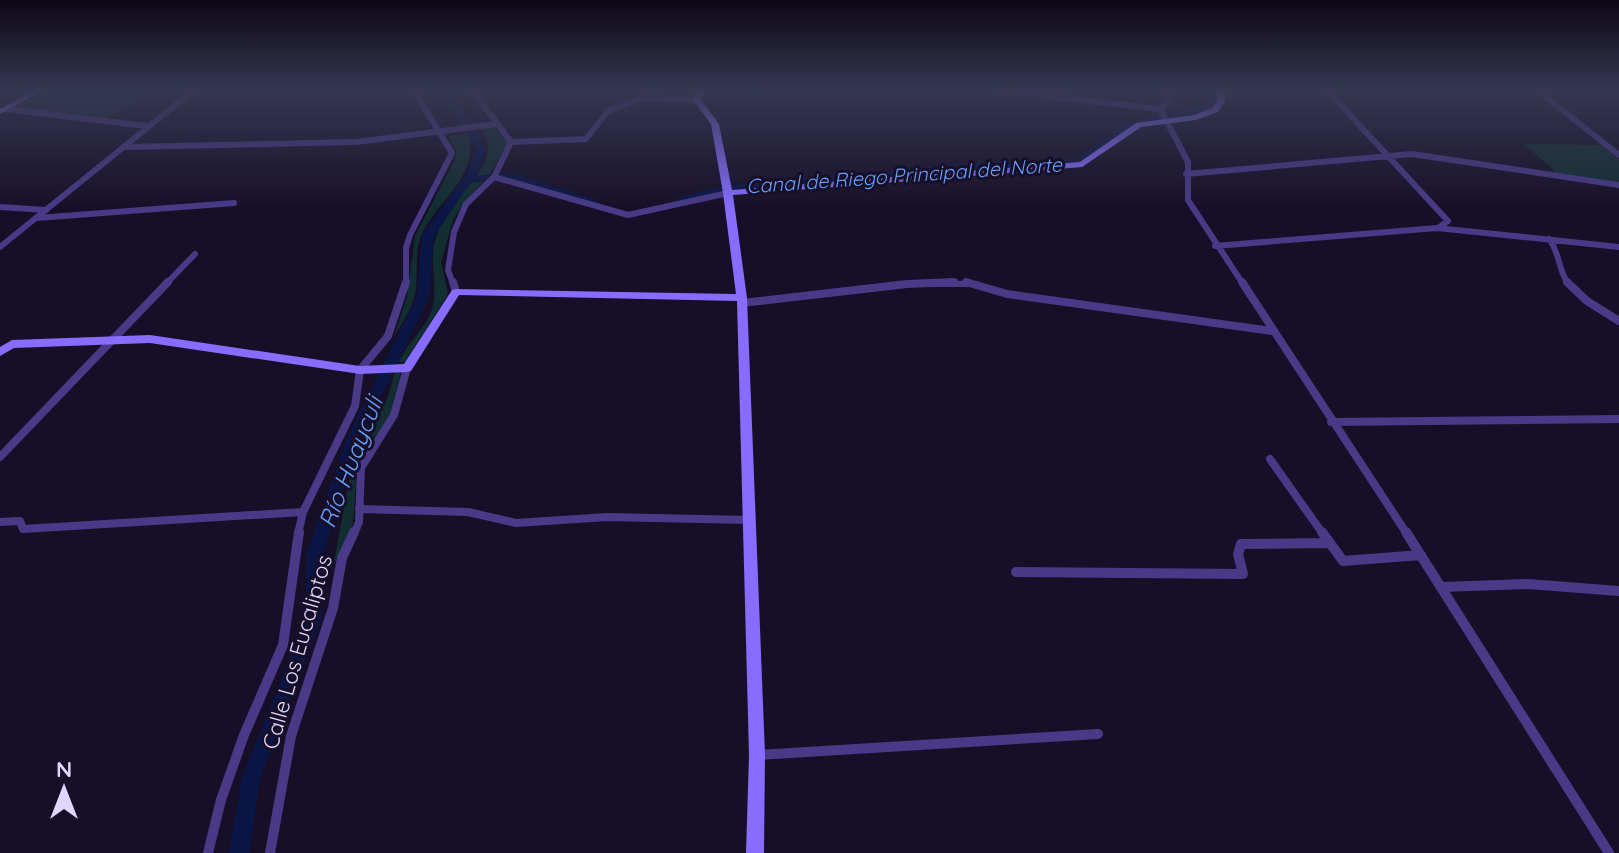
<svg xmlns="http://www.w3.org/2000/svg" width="1619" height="853" viewBox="0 0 1619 853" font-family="Quicksand,sans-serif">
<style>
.green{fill:#122e31}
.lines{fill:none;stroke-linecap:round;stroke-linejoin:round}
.canal{stroke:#0a1646;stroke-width:7}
.river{fill:#0a1646;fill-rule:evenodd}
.street-far2{stroke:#483a87;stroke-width:6}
.street-far1{stroke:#483a87;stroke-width:8}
.street{stroke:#483a87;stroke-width:10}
.secondary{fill:#866dff;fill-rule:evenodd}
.labels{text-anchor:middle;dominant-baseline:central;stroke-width:6;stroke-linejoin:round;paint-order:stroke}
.far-water-label{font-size:20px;font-style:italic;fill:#64a0ff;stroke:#170f27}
.street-label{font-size:22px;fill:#e1d6ff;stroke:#170f27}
.water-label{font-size:24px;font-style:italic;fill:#64a0ff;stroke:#170f27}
</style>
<rect width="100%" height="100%" fill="#170f27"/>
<path class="green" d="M46,90h106l-45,29 -92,-11z
M489,127l7,2 12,14 -19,33 -25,26 -11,18 -12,42 7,32 -43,68h-6c8,-20 31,-37 34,-58 6,-37 -11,-49 14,-90 15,-26 56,-53 35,-85z
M468,133c12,45 -31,66 -47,103 -8,20 -1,43 -7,62 -4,14 -13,27 -20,39l13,-41 8,-60 40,-76 1,-9 -7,-15z
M1524,144l77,1 18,14v24l-60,-8z
M395,371l6,1 -11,43 -33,54 -4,54 -20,44 17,-91 39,-82z"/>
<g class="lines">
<path class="canal" d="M1169,118l43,-12 4,-16
M468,179l44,-2 83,26
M733,188l222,-20 123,-6 46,-34 36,-9
M679,201l43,-11"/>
<path class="river" d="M446,90h10l9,28 12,13 9,21 -9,21 -43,63 -5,61 -68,141 -38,115 -2,67 -61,158 -11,75h-20l13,-75 63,-158 2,-67 40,-115 70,-141 5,-61 45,-63 9,-21 -8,-20 -13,-13z"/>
<path class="street-far2" d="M645,90l-2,8 54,2
M992,90l168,19
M1167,90l2,11 -9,8 28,53v38l55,84
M1327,90l121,131 -10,7
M1537,90l82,65
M6,109l140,17
M511,142l75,-3 22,-28 35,-13
M124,147l232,-5 140,-18
M1186,174l226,-20 207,31
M494,177l134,38 100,-22
M0,207l46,3
M37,218l197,-15
M1549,239c11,14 9,30 19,45
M1215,246l222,-18 182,19
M0,247l194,-157
M166,284l29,-30
M406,284v-36l4,-13 42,-82 -35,-57v-6
M453,284l-5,-14 6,-38 12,-28 28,-27 17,-35 -39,-52
M904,284h69"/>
<path class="street-far1" d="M453,282l3,10
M966,282l41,12 265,37
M1242,282l165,252
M1567,282l20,19 32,20
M742,303l165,-19 47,-2
M1331,422l288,-3
M0,457l168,-175
M1270,459l53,75
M359,509l109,3 48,11 91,-6 142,3
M0,522l20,-1 3,8 280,-17
M298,534l5,-22 52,-106 5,-36 28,-34 18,-54
M354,534l5,-12 2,-54 33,-53 13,-47"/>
<path class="street" d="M1322,532l21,29 78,-6
M1406,532l203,321
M1016,572l227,2 -5,-20 3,-10 89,-1
M1442,587l86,-3 91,7
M757,755l341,-21
M208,853l13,-53 23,-65 39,-90 16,-113
M270,853l21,-117 42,-128 9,-50 12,-26"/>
<path class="secondary" d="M35,90h9l-44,24v-5z
M696,90h8l-3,10 18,24 13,66 348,-28 56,-39 58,-8 18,-7 5,-6v-12h8v12l-7,10 -22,8 -55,7 -59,40 -349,28 14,103 18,457 -1,98h-18l3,-98 -12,-454 -278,-6 -48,76 -4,1 -47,2 -210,-31 -136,5 -14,8v-9l12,-7 138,-5 210,31 44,-2 48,-74 4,-1 280,5 -13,-101 -12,-69 -18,-24z"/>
</g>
<linearGradient id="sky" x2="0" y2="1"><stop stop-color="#0d0815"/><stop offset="0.43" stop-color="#363752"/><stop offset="1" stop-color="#363752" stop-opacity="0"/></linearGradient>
<rect width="1619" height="209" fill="url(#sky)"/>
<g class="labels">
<g class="far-water-label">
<text transform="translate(904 175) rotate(-4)">Canal de Riego Principal del Norte</text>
</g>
<g class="street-label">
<text transform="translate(297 652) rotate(-74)">Calle Los Eucaliptos</text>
</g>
<g class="water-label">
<text transform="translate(350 462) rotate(-69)">Río Huayculi</text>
</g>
</g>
<g transform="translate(64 789)" stroke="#170f27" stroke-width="6" paint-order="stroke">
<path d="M0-6L14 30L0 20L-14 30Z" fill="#e1d6ff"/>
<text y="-12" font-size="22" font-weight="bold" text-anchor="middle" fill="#e1d6ff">N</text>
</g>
</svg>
